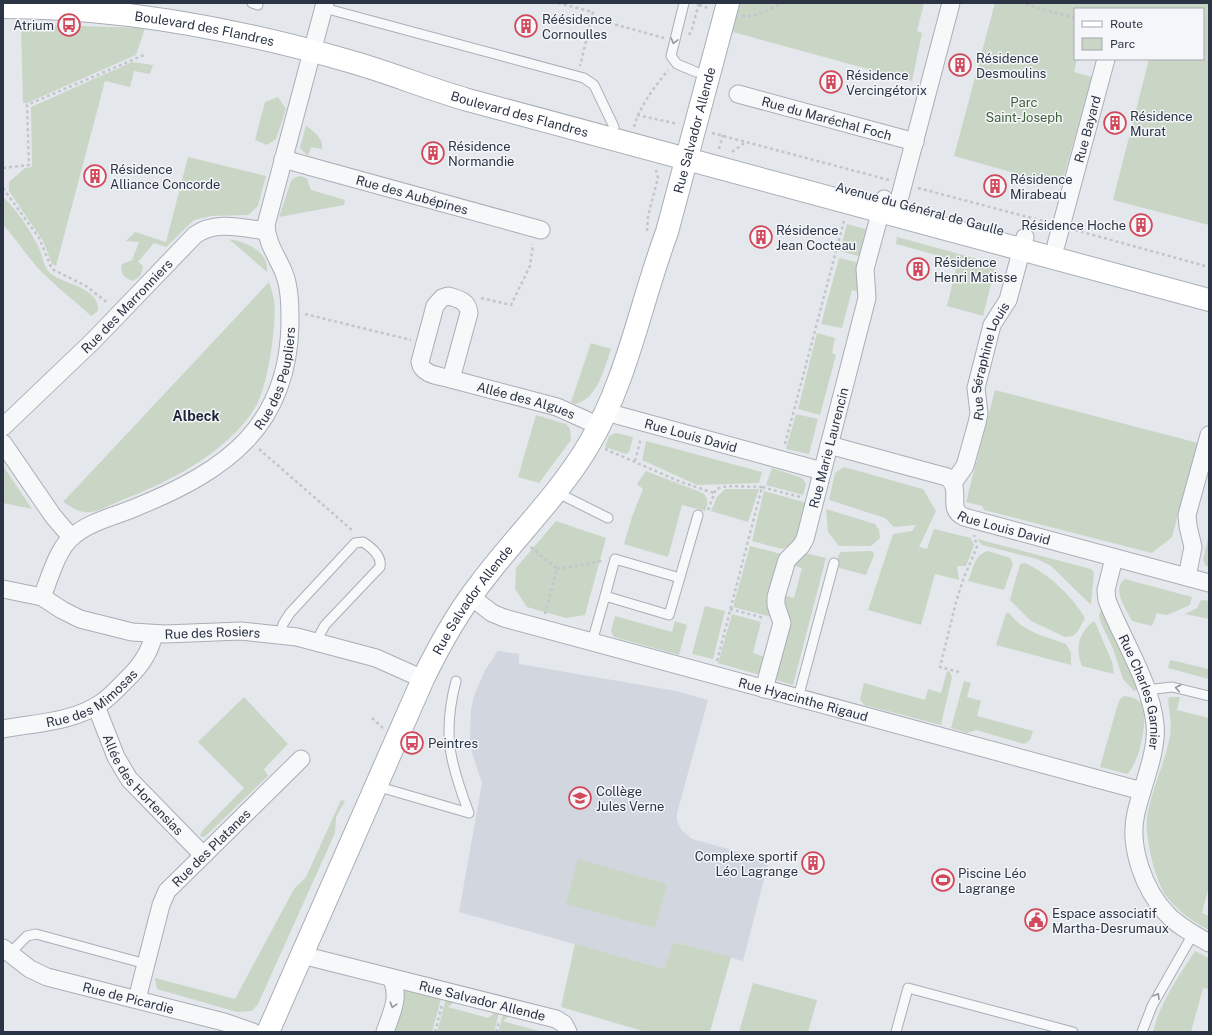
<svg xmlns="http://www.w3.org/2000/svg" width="1212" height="1035" viewBox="0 0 1212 1035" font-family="'Public Sans',sans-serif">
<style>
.built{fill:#d2d6de}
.green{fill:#c9d6c5}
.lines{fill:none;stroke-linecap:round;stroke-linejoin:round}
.lane-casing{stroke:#a9aeb7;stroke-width:11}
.street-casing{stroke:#a9aeb7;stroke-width:19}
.secondary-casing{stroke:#a9aeb7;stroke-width:24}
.path{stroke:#c2c5cb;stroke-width:2.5;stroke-dasharray:3 3;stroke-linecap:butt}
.lane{stroke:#f7f8fa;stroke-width:9}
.street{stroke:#f7f8fa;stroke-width:17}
.secondary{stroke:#fff;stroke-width:22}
.oneway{stroke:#9196a0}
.labels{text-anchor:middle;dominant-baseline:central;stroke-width:3;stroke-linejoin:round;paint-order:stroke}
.poi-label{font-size:13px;fill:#2b3445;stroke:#f4f6f9;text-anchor:start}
.street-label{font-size:13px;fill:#2b3445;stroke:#f4f6f9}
.park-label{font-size:13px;fill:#3f6138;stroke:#f4f6f9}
.neighbourhood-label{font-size:14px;font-weight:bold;fill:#1d2536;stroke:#f4f6f9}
</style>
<rect width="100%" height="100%" fill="#e4e7ec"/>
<path class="built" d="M498,651l21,3v10l157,27 32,9 -31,113v8l5,10 10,8 58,16 18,9 -25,97 -70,-19 -9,27 -205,-57 23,-129 -10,-30 -2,-17 1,-26 3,-14 11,-26z"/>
<path class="green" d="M737,3h187l-7,28 5,2 -10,48 -183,-50z
M995,3h214v222l-96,-25 36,-141h54v-50h-128v50h2l-3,13 18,5 -31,109 -107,-30z
M21,24l122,4 1,3 -8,24 -109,48h-4z
M132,62l21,3 -3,9 -16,-3 -4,16 -25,-6 -49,185 -4,-2 -9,-23 -34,-50v-9l16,-14 7,-1 -1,-60z
M278,97l8,12 -10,30 -9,6 -12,-5 10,-38z
M306,125c7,7 18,13 16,24l-11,-2 -3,9 -8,-8z
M188,157l78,19 -8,30 -10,9 -37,1 -17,4 -28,27 -12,-4 -16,19 5,4c-1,8 -3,11 -10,15 -8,-2 -14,-8 -11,-17l10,-4 7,-18 -13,-1 9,-9 31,10z
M301,176l6,3 4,11 34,10 -1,5 -65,12 12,-36 5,-4z
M3,197c15,14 27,33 36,51 4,8 4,18 11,25 14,12 50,14 48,38l-7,5c-17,-16 -36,-30 -53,-48 -13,-14 -22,-30 -35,-43z
M847,224l22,6 -7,27 -22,-6z
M897,237l99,27 -13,52 -36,-10 11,-45 -62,-17z
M229,239c16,3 40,11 38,33z
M839,258l21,5 -4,17 6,13 -10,-3 -10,38 -21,-4z
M269,282c2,6 4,12 5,18 3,24 -6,85 -18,106 -27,46 -87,76 -134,94 -10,4 -21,11 -31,12 -11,2 -19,-5 -28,-10z
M817,333l18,5 -3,15 4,2 -16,60 -22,-6z
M591,343l20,6c-7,19 -13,51 -37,55l-3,-2z
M995,390l203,53 -26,94 -20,16 -168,-43 -2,-4 -16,-4z
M796,414l22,5 -9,35 -23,-5z
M536,415l30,9 4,5 1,11 -32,43 -21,-6z
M616,433l17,4 -4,15 -3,2 -21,-7 4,-11z
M646,441l116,31 -3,11 -62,2 -55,-25z
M3,466l29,43 -29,-6z
M844,467l79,22 13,22 -17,36 8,2 7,-20 37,9 3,7 -8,21h-9l2,14 -24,-6 -14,51 -53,-15 25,-76 19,-3 4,-6 -22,2 -9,-9 -56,-18 6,-27z
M772,468l30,10 4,6 -3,11 -37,-10z
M646,471l57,22c6,6 5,11 2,18l-23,-6 -14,52 -44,-13 8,-27 11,-28 -6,-5z
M725,489h34l-11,33 -37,-11 6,-14z
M764,491l43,12 -10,39 -15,7 -30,-8z
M826,509l49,15 4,6 1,8 -9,8h-32l-11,-14z
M556,521l50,17 -21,77 -19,3 -39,-11 -12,-18 1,-21z
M1209,535v32l-3,-1 -3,-6z
M977,539l114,30 3,3 -3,33 -40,-39 -14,-7 -55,-14z
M750,546l31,8 -6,64 -42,-11z
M870,551l3,1 1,3 -8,20 -27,-7 -1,-12 3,-4z
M988,551l22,7 3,6 -9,26 -36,-9c5,-11 6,-27 20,-30z
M805,553l21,5 -33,127 -21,-6 17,-64 -7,-14 2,-6 10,3 8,-30 -10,-3z
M1024,563c23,9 49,34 61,55l-7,13 -5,5 -8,1 -34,-16 -21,-21 10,-36z
M1125,579l67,18 -2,8 -23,10 -10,-2 -5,13 -20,-5c-6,-12 -21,-32 -7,-42z
M1201,600l8,1v18l-24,-5 12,-6z
M1103,605l37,84 -6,2 -11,-12 -10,-30 -12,-26 -2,-8z
M705,606l20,5 -12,48 -21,-5z
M1006,613h4c10,18 37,24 56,31l5,9v12l-75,-20z
M732,614l29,8 -8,31 12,4 -5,18 -42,-12z
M615,616l57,16 3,-11 12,4 -8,30 -65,-18 -3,-6z
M1092,622h3l17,40 2,12 -32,-8c-7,-18 -4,-30 10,-44z
M1170,660l39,9v10l-41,-11z
M947,671l3,1 2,5 -11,48 -77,-20 -4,-6 4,-16 61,17 3,-11 13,4z
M964,681l7,2 -4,14 14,4 -4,15 56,15 -3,9 -6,4 -48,-14 -9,3 -16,-5z
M1124,696c6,1 13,2 17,7 9,13 -2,61 -14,71l-27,-7 17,-60 3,-8z
M244,697l44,47 -24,25 4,7 -58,56 -6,5 -4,-1 2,-5 42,-43 -46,-46z
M1170,697h10l-3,13 32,8v168l-7,27 7,3v14c-16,-8 -37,-23 -46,-39 -9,-17 -18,-54 -16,-73 4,-28 18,-55 23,-82 2,-12 -1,-25 -2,-37z
M341,800l4,1 -9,16 -1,16 -77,171 -6,7 -15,1 -80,-23 -2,-11 80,21 59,-110 12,-12z
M578,859l89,25 -12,44 -89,-24z
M673,942l58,15 -21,75h-64l-85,-25 14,-63 89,25z
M1195,951l14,7v31l-6,-1 -12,44h-38c7,-30 26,-56 42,-81z
M753,983l64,17 -9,32h-69z
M407,990l35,6 -10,36h-40l12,-40z
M447,995l12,3 -11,9 40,11 12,-9 -6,23h-57z
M504,1010l10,2 -11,9 39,11h-44z"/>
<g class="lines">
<g class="lane-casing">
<path id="lane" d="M252,3l6,2
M684,3l-13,53 6,8 19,8
M324,8l260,70 10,7 20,42
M556,492l52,26
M605,596l10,-37 65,19
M280,634l3,-10 7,-11 65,-70 8,-1c8,5 19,14 17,25l-55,58 -5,9 -2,8
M592,642l13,-46 64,19 29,-100
M1146,690l26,-3 37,9
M798,698l36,-135
M376,786l93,27c-19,-50 -27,-79 -13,-132
M9,954l18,-18 9,-2 110,30
M896,1032l12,-44 165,44
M1142,1032l10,-26 41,-72"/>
</g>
<g class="street-casing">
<g id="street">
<path id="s1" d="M738,94l177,48"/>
<path id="s2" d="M283,159l258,71"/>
<path d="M895,215l56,-212"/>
<path id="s3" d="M1056,245l50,-186"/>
<path d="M448,296c11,3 20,5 21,17l-18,66c-11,-3 -29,-4 -31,-17l15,-56 7,-8z"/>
<path id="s4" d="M451,379l106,28 42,19"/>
<path id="s5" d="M606,412l216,59"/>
<path id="s6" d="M3,427l90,-86 102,-106c21,-15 47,-7 71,-4"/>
<path d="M3,443l50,73 18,21"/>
<path id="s7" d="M829,445l118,32c17,13 -2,31 17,40l245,66"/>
<path id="s8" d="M953,483l12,-17 12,-43 2,-10 -3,-25 16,-63 16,-25 17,-63"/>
<path id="s9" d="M1114,558l-8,32 1,10c15,39 44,83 48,124 3,27 -13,62 -19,89 -8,33 8,77 31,101 11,12 28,21 42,29"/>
<path d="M1187,577l6,-30 -5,-21 -1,-11 22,-80"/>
<path id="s10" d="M3,589l39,8 20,13 18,9 52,13 33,2 76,-3 56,6 79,21 47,21"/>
<path id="s11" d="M470,596l22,17 12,5 638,173"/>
<path id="s12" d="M42,597c7,-17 15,-47 29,-59 18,-17 46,-22 68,-32 88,-36 149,-80 151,-182 0,-17 0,-36 -6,-51 -7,-17 -17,-29 -18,-48l59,-222"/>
<path id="s13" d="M764,689l18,-66 -6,-18v-8l11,-37 14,-14 4,-7 62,-241 -2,-29 19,-70"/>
<path id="s14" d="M96,706l20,51 13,22 74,76"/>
<path id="s15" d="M3,729c33,-6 70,-7 98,-26 9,-6 17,-15 25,-23 14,-13 24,-27 28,-46"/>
<path id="s16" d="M3,948l27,21 17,8 177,45 29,10"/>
<path id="s17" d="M302,955l254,64 8,5 4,8"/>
<path id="s18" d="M137,999l24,-94 6,-14 134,-132"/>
<path d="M385,1032c6,-18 16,-36 6,-54"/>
</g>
</g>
<g class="secondary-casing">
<g id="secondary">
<path id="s19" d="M3,7c119,0 235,22 349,55 39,11 77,27 116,38l741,200"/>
<path id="s20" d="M268,1032l155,-353c16,-33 34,-66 57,-95 35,-47 78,-88 108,-138 40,-67 52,-142 79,-214l61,-229"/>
</g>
</g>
<path class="path" d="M558,3l35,9 -13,54
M1020,3l55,15
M699,5l9,3
M742,16h12l29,-13
M592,18l72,20
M689,35l3,-6 7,-26
M1203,53l6,1
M637,115l41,9
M634,127c6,-22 20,-39 34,-57
M712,133l177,47
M719,149l4,-14
M732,152l14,-10
M3,168l26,-3 -2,-60 117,-50
M3,188l36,50 13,31 34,17 22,17
M918,188l129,34
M1075,230l134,37
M647,231l1,-15 10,-38 -2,-8
M481,298l30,7 19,-39 3,-22
M305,314l106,26
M785,444l59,-223
M259,449l94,82
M605,449l76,33 33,11
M635,461l6,-23
M708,510l8,-21 11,-3 35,1
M531,547l26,22 -12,45
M557,569l46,-8
M730,609l34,9
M717,661l45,-174 38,10
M959,672l-19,-5 16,-65 8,-25 13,-30 -3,-12
M372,718l11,10
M435,1032l7,-27
M496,1032l3,-11"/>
<use href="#lane" class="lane"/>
<use href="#street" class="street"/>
<use href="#secondary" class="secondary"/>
</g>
<defs><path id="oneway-chevron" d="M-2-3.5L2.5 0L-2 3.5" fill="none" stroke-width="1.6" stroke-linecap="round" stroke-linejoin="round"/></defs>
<g class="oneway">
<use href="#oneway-chevron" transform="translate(674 41) rotate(105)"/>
<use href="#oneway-chevron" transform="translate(1178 688) rotate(-169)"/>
<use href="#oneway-chevron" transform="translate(1157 996) rotate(-60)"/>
<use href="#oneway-chevron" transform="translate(393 1005) rotate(106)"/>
</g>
<defs>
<g id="bus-ring" transform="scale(1.15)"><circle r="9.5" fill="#f4f6f9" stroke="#d1495b" stroke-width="1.5"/><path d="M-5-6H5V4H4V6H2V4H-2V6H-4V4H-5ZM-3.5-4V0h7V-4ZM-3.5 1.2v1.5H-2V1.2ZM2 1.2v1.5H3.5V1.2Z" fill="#d1495b"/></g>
<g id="building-ring" transform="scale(1.15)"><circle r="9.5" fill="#f4f6f9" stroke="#d1495b" stroke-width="1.5"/><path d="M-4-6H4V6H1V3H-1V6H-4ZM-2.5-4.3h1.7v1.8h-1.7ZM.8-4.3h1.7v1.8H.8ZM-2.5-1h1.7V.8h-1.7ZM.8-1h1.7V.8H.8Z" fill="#d1495b"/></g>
<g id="school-ring" transform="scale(1.15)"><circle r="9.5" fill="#f4f6f9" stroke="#d1495b" stroke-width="1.5"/><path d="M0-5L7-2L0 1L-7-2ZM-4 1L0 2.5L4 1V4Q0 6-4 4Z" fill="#d1495b"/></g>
<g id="stadium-ring" transform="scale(1.15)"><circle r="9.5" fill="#f4f6f9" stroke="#d1495b" stroke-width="1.5"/><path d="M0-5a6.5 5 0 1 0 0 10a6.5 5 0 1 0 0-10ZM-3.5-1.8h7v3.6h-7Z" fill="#d1495b"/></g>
<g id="civic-ring" transform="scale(1.15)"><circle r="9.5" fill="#f4f6f9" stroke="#d1495b" stroke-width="1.5"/><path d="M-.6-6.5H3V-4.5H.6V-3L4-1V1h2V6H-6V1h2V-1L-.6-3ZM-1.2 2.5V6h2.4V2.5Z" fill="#d1495b"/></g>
</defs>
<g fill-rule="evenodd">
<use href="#bus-ring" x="69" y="25"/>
<use href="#building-ring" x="526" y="26"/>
<use href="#building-ring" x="960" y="65"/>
<use href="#building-ring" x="831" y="82"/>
<use href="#building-ring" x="1115" y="123"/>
<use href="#building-ring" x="433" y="153"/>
<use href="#building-ring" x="95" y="176"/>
<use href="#building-ring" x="995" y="186"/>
<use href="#building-ring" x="1141" y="225"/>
<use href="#building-ring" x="761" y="237"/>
<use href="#building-ring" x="918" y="269"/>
<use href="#bus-ring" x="412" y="743"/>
<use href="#school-ring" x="580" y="798"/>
<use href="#building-ring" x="813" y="863"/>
<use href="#stadium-ring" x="943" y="880"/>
<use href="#civic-ring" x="1036" y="920"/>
</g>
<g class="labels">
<g class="poi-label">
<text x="542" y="19">Réésidence<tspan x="542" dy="15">Cornoulles</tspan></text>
<text x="54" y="25" text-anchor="end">Atrium</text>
<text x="976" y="58">Résidence<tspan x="976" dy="15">Desmoulins</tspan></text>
<text x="846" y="75">Résidence<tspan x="846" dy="15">Vercingétorix</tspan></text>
<text x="1130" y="116">Résidence<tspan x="1130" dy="15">Murat</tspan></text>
<text x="448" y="146">Résidence<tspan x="448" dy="15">Normandie</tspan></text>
<text x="110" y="169">Résidence<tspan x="110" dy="15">Alliance Concorde</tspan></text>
<text x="1010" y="179">Résidence<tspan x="1010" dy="15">Mirabeau</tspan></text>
<text x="1126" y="225" text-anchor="end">Résidence Hoche</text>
<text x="776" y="230">Résidence<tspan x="776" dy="15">Jean Cocteau</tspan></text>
<text x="934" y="262">Résidence<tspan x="934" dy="15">Henri Matisse</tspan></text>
<text x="428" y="743">Peintres</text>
<text x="596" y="791">Collège<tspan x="596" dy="15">Jules Verne</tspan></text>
<text x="798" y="856" text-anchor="end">Complexe sportif<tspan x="798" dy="15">Léo Lagrange</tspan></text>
<text x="958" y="873">Piscine Léo<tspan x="958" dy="15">Lagrange</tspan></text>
<text x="1052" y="913">Espace associatif<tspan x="1052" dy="15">Martha-Desrumaux</tspan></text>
</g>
<g class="street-label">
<text stroke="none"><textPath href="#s19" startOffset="203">Boulevard des Flandres</textPath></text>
<text stroke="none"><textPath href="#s19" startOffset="530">Boulevard des Flandres</textPath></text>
<text stroke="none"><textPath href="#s1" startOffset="92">Rue du Maréchal Foch</textPath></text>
<text stroke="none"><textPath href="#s3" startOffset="120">Rue Bayard</textPath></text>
<text stroke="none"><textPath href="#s20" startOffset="1006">Rue Salvador Allende</textPath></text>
<text stroke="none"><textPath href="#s2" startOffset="134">Rue des Aubépines</textPath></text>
<text transform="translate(920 209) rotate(15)">Avenue du Général de Gaulle</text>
<text stroke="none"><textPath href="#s6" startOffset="173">Rue des Marronniers</textPath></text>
<text stroke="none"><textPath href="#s8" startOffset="130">Rue Séraphine Louis</textPath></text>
<text stroke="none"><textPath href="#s12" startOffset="339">Rue des Peupliers</textPath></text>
<text stroke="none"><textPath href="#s4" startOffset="78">Allée des Algues</textPath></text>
<text stroke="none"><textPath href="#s5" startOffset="88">Rue Louis David</textPath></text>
<text stroke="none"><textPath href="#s13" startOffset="256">Rue Marie Laurencin</textPath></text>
<text stroke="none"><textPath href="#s7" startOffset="210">Rue Louis David</textPath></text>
<text stroke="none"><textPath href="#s20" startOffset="479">Rue Salvador Allende</textPath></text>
<text stroke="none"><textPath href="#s10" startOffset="218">Rue des Rosiers</textPath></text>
<text stroke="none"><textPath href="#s9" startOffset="142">Rue Charles Garnier</textPath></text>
<text stroke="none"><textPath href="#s15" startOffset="96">Rue des Mimosas</textPath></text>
<text stroke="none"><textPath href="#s11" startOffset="351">Rue Hyacinthe Rigaud</textPath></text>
<text stroke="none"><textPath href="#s14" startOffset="93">Allée des Hortensias</textPath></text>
<text stroke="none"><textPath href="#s18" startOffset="174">Rue des Platanes</textPath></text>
<text stroke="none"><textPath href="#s16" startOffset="137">Rue de Picardie</textPath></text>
<text stroke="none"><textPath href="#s17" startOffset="186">Rue Salvador Allende</textPath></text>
</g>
<g class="park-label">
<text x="1024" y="102">Parc<tspan x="1024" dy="15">Saint-Joseph</tspan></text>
</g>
<g class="neighbourhood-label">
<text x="196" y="416">Albeck</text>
</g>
</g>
<rect width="1212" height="1035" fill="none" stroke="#2b3445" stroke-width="8"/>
<rect x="1074" y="8" width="130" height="52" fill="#f4f6f9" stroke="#a4a8b1"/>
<rect x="1082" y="21" width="20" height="6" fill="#ffffff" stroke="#a4a8b1"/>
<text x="1110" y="28" font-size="12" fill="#2b3445">Route</text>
<rect x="1082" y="38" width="20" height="12" fill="#c9d6c5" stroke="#a4a8b1"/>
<text x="1110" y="48" font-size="12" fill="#2b3445">Parc</text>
</svg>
